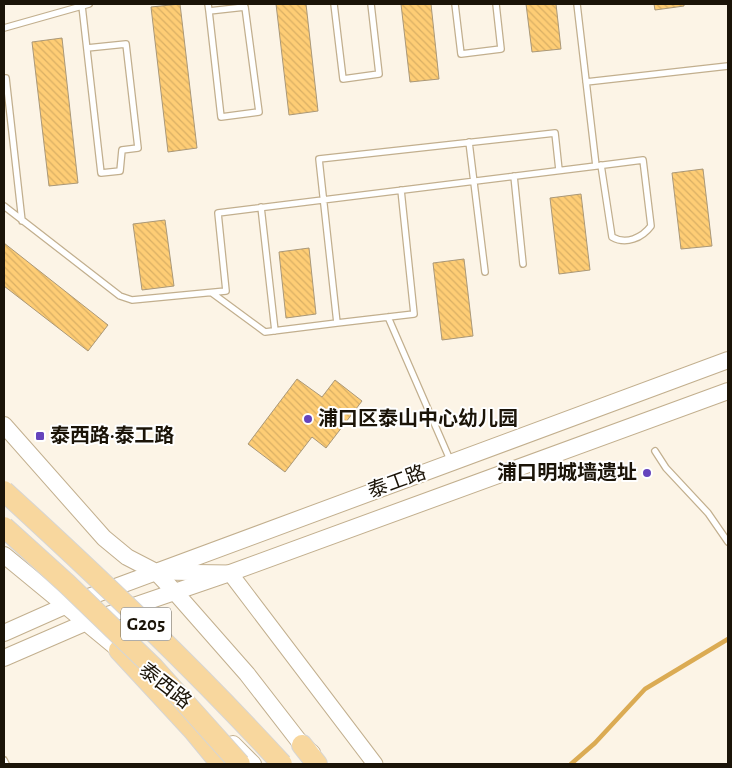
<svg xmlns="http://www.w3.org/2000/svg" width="732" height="768" viewBox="0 0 732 768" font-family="'Alegreya Sans','Noto Sans SC',sans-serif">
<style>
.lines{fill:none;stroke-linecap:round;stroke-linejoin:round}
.stream{stroke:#dbab53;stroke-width:4.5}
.building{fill:url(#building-back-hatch);stroke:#aa9878}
.service-casing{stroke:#c2af8e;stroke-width:8}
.tertiary-casing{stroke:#c2af8e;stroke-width:17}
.secondary-casing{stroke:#c2af8e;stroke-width:18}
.trunk-casing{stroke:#d6d5d3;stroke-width:22}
.service{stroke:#fff;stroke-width:5.5}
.tertiary{stroke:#fff;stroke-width:15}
.secondary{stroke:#fff;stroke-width:16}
.trunk{stroke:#f8d79e;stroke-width:20}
.trunk-bridge-casing{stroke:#d6d5d3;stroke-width:22;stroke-linecap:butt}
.trunk-bridge{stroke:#f8d79e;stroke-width:20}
.poi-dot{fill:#6544bd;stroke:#fff;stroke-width:2}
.labels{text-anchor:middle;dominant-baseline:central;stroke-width:4;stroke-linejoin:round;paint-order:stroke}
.shield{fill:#fff;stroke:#5f5a52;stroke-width:1}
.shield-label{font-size:19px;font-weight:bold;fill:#1b1408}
.poi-label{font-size:20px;font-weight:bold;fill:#1b1408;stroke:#fff;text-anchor:start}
.street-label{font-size:20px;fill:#1b1408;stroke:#fff}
</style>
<defs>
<pattern id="building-back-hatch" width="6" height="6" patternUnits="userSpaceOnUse" patternTransform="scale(1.25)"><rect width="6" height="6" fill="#fecd75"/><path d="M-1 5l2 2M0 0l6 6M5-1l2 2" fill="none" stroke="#d9af64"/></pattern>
</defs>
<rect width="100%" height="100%" fill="#fcf4e6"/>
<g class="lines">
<path class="stream" d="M571,764l24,-21 50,-54 83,-50"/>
</g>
<path class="building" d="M180,4l17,144 -29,4 -17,-145z
M276,4h30l12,107 -29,4z
M401,4h30l8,75 -29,3z
M526,4h30l5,45 -29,3z
M654,4h30v2l-29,4z
M62,38l16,145 -29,3 -17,-144z
M703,169l9,77 -31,3 -9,-76z
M581,194l9,76 -31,4 -9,-76z
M165,220l9,66 -32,4 -9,-66z
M4,243l104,82 -20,26 -84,-65z
M309,248l7,66 -30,4 -7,-66z
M464,259l9,77 -31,4 -9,-77z
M297,379l25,18 13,-17 27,21 -36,47 -14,-11 -27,35 -37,-28z"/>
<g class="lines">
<g class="service-casing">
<path id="service" d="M208,4l1,7 12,106 38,-5 -14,-105 -36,4
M334,4l9,75 36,-5 -8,-70
M455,4l6,50 40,-5 -5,-45
M82,6l19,167 19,-2 2,-21 16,-2 -12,-104 -39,4
M4,28l85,-24
M4,78h2l16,143
M586,82l142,-16
M469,142l16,130
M596,166l47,-6 8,66c-9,12 -25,19 -39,11l-11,-72
M514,176l9,88
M401,190l13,124 -77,9 -18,-164 236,-26 4,37
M4,206l116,90 12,4 94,-9 -8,-78 378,-47 -19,-162
M261,207l14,124
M212,293l53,39 72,-9
M388,317l63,145
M655,451l11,17 42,45 20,29
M4,760l2,4"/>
</g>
<g class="tertiary-casing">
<path id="tertiary" d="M158,572l72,1 145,191"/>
</g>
<g class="secondary-casing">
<path id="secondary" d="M4,425l100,113 23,19 29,15 18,19 73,83 55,71 10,8
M4,555l124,102
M4,633l63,-28 661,-245
M4,658l83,-36 143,-49 498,-182
M233,744l20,20"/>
</g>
<g class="trunk-casing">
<path id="trunk" d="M119,650l74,80 28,34
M302,745l15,19"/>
</g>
<use href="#service" class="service"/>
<use href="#tertiary" class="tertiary"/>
<use href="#secondary" class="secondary"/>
<use href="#trunk" class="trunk"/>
<g class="trunk-bridge-casing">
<path id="trunk-bridge" d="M4,491c96,88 190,177 278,273
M4,527l63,57 87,84 86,96"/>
</g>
<use href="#trunk-bridge" class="trunk-bridge"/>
</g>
<g class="poi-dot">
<circle cx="308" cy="419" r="5"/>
<rect x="35" y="431" width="10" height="10" rx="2.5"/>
<circle cx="647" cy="473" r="5"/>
</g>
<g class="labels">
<rect class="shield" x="121" y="607.5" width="50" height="33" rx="4"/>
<g class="shield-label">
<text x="146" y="624">G205</text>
</g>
<g class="poi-label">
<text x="318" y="419">浦口区泰山中心幼儿园</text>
<text x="50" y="436">泰西路·泰工路</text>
<text x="637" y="473" text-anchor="end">浦口明城墙遗址</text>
</g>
<g class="street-label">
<text transform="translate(397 482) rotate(-20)">泰工路</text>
<text transform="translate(165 686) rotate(38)">泰西路</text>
</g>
</g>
<rect width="732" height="768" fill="none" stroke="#1b1408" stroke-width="10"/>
</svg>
